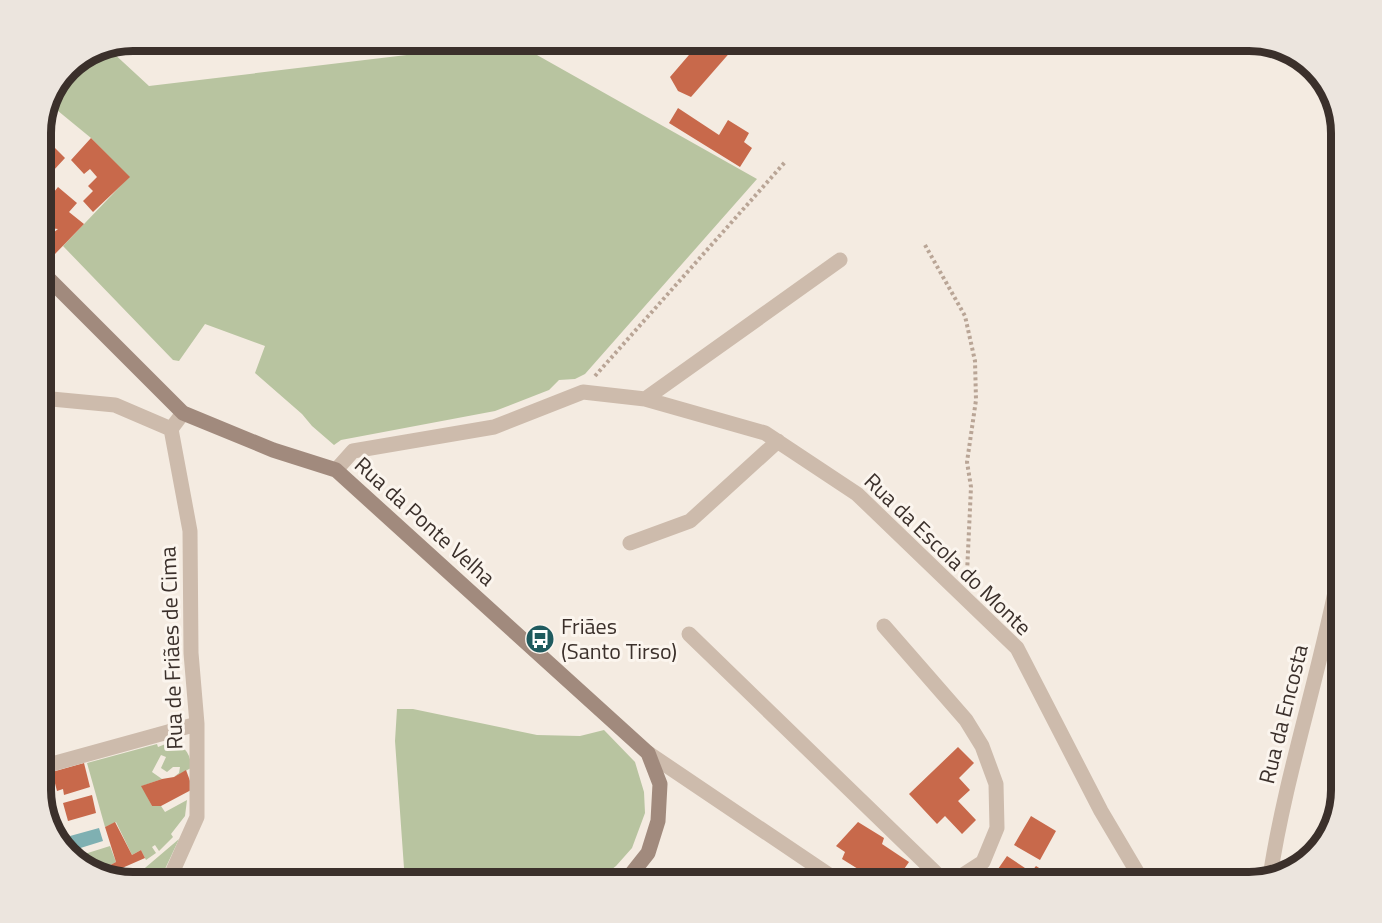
<svg xmlns="http://www.w3.org/2000/svg" width="1382" height="923" viewBox="0 0 1382 923" font-family="'Titillium Web',sans-serif">
<style>
.green{fill:#b8c4a0}
.water{fill:#7fb0b2}
.building{fill:#c8694b}
.lines{fill:none;stroke-linecap:round;stroke-linejoin:round}
.path{stroke:#b9a596;stroke-width:4;stroke-dasharray:3 3;stroke-linecap:butt}
.street{stroke:#cdbbac;stroke-width:15}
.secondary{stroke:#a18a7d;stroke-width:15}
.labels{text-anchor:middle;dominant-baseline:central;stroke-width:6;stroke-linejoin:round;paint-order:stroke}
.street-label{font-size:22px;fill:#3b302b;stroke:#fbf5ee}
.poi-label{font-size:22px;fill:#3b302b;stroke:#fbf5ee;text-anchor:start}
.rim{fill:none;stroke:#3b302b;stroke-width:8}
</style>
<rect width="100%" height="100%" fill="#f4ebe1"/>
<path class="green" d="M484,41h34l3,5 236,133 -172,195 -10,5 -16,1 -10,10 -54,21 -154,29 -7,5 -22,-19 -10,-12 -47,-41 10,-27 -60,-22 -26,37 -6,-1 -110,-114 66,-69 -38,-39 -39,-32 -2,2 18,-41 42,-17 39,36 291,-35 47,2z
M397,709h16l124,26 43,1 24,-6 31,32 9,30 1,21 -13,35 -16,18 -18,14 -22,2h-171l-10,-141z
M168,743c16,1 23,10 23,25l-17,9 5,-4 1,-6h-7l-6,5 -6,-4 5,-11 -5,-2 -9,17 10,7 -20,7 10,20h9l4,6 22,-12 -2,16 -14,18 2,3 -14,14 -4,-6 -3,2 4,6 -10,7 -5,-10 -9,5 -16,-33 -11,5 -18,-64 70,-19 1,3z
M54,817l2,3 3,-1 11,35 -6,-6 -3,-10 -5,1 -3,-3 -5,-17z
M179,839l-20,43h-20l-7,-3z
M110,846l6,16 -19,10c-9,-3 -20,-5 -22,-15z"/>
<path class="water" d="M99,828l4,13 -29,9 -4,-14z"/>
<path class="building" d="M701,41h39l-49,56 -13,-6 -8,-14z
M678,108l41,27 9,-15 21,13 -5,9 8,6 -12,19 -71,-44z
M41,134l24,24 -24,26z
M91,138l39,39 -37,35 -10,-11 10,-10 -5,-5 9,-9 -7,-8 -6,5 -13,-14z
M58,187l19,16 -8,9 15,12 -29,30 -13,-9 3,-2 -1,-3 14,-11 -17,-2v-19z
M958,747l16,16 -15,15 11,12 -12,11 18,19 -14,14 -17,-18 -8,8 -28,-30z
M84,763l6,24 -26,8 -1,-6 -6,2 -5,-19z
M186,770l7,19 -32,17h-9l-11,-20 21,-7 12,-2z
M43,772l13,40 -2,5 -6,2 -7,-23v-23z
M92,795l4,18 -28,8 -5,-18z
M1031,816l25,15 -16,29 -26,-15z
M115,822l17,33 9,-5 4,8 -32,14 3,5 -19,-5 19,-10 -11,-35z
M858,822l26,16 -2,6 27,18 -14,20h-16l-37,-23 3,-7 -9,-6z
M1007,856l24,16 5,-6 17,11 -4,5h-15l-3,-1 -1,1h-41z
M1062,872l13,5 -2,5h-18z"/>
<g class="lines">
<path class="path" d="M925,245l40,71 10,45 1,39 -9,62 4,25 -4,86
M595,376l191,-215"/>
<path class="street" d="M41,398l74,7 56,24
M645,399l195,-139
M336,470l17,-19 141,-24 89,-35 62,7 120,34 92,61 160,154 84,163 42,71
M630,543l60,-22 88,-80
M884,626l82,94 16,26 14,38 1,44 -14,34 -31,20
M689,634l256,248
M648,753l184,124 5,5
M41,767l156,-43
M1270,877c16,-106 52,-209 71,-315
M168,882l29,-65v-93l-6,-71 -1,-122 -19,-102 12,-16"/>
<path class="secondary" d="M41,271l142,142 90,37 63,20 312,283 12,31 -2,37 -10,32 -23,29"/>
</g>
<defs>
<g id="bus-disc" transform="scale(1.5)"><circle r="9.5" fill="#1f5a5e" stroke="#fbf5ee"/><path d="M-5-6H5V4H4V6H2V4H-2V6H-4V4H-5ZM-3.5-4V0h7V-4ZM-3.5 1.2v1.5H-2V1.2ZM2 1.2v1.5H3.5V1.2Z" fill="#fff"/></g>
</defs>
<g fill-rule="evenodd">
<use href="#bus-disc" x="540" y="639"/>
</g>
<g class="labels">
<g class="street-label">
<text transform="translate(425 521) rotate(42)">Rua da Ponte Velha</text>
<text transform="translate(948 554) rotate(44)">Rua da Escola do Monte</text>
<text transform="translate(171 648) rotate(-92)">Rua de Friães de Cima</text>
<text transform="translate(1283 714) rotate(-76)">Rua da Encosta</text>
</g>
<g class="poi-label">
<text x="561" y="626">Friães<tspan x="561" dy="25">(Santo Tirso)</tspan></text>
</g>
</g>
<path d="M0 0H1382V923H0ZM133 51H1249A82 82 0 0 1 1331 133V790A82 82 0 0 1 1249 872H133A82 82 0 0 1 51 790V133A82 82 0 0 1 133 51Z" fill="#ece5de" fill-rule="evenodd"/>
<path class="rim" d="M133 51H1249A82 82 0 0 1 1331 133V790A82 82 0 0 1 1249 872H133A82 82 0 0 1 51 790V133A82 82 0 0 1 133 51Z"/>
</svg>
